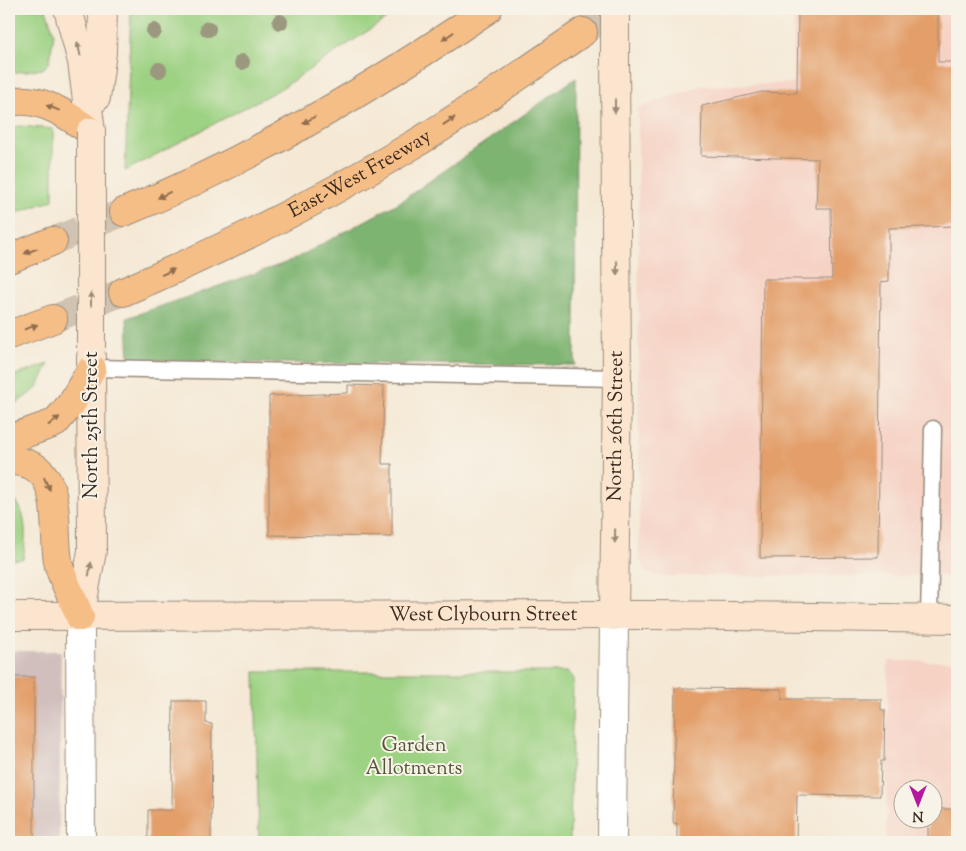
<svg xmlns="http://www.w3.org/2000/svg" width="966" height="851" viewBox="0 0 966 851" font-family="'Sorts Mill Goudy',serif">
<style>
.built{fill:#f6d2c4;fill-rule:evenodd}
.industrial{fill:#d1bfbe}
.green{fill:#9dd283;stroke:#6c7e50}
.forest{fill:#7eb471;stroke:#5c6f48}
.building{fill:#e39e69}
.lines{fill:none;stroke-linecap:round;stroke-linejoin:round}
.highway-tunnel{stroke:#d0c3b1;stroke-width:28;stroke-dasharray:28 14;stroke-linecap:butt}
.lane-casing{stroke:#988a7a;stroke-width:19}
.street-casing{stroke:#988a7a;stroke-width:30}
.secondary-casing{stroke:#988a7a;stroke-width:30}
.highway-casing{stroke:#988a7a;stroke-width:30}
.lane{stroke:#fff;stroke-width:16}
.street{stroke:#fff;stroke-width:28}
.secondary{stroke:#fbe5cf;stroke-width:28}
.highway{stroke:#f6be87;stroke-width:28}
.secondary-bridge-casing{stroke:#988a7a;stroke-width:30;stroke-linecap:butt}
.secondary-bridge{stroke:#fbe5cf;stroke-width:28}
.tree{fill:#9c977f}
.oneway{fill:#8f6d4d}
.oneway2{fill:#9b8876}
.labels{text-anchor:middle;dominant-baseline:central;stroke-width:4;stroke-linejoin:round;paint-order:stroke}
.street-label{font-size:20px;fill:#3b2a1e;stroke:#f7f3e8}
.park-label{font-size:20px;fill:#545437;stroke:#f7f3e8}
</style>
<rect width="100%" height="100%" fill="#f7f3e8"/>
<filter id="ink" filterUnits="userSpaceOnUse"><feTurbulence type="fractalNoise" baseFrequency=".02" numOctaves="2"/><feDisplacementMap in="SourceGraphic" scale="10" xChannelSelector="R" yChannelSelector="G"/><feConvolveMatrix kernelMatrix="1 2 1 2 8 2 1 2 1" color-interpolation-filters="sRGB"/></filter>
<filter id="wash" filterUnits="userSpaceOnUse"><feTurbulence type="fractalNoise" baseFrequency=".0096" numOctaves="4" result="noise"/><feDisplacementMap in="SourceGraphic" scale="20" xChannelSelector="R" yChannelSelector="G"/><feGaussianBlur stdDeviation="1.12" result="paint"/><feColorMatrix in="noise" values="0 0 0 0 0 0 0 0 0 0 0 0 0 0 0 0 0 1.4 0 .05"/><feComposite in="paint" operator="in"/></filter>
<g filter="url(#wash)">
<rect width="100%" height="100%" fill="#f5e9d6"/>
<path class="built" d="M794,9h163v567h-300l-10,-4 -8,-13 -1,-451 63,-22 92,-3z
M888,661h69v181h-71zM904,788h30v30h-30z"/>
<path class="industrial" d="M9,651h52l-2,191h-50z"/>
<path class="green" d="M9,9h37l8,25 -5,29 -6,6 -34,4z
M131,9h270l-121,80 -155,82z
M20,126l33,3v71l-44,16v-88z
M49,364l-12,24 -28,21v-32z
M9,495c20,13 17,44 14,64l-14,1z
M255,672h313l5,7 -3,163h-311z"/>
<path class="forest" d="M576,78l-1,287 -446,-3 -2,-44 164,-57 109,-59z"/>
<g id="blocks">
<path class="building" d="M798,9h140v53h19v164l-68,2v53l-8,1 -3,275 -118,1 3,-279h69l-1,-71h-15l2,-49 -117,-3 1,-50 60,-14 35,1z
M348,385l36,1 -2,78h10v73l-123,-2v-139l79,-3z
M9,677h25v165h-25z
M675,688l107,1v10h99v11h4l-1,51h-3l-1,35 -83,-1 -1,47h-119v-19h-4z
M173,701h33v22l6,1 -1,118h-63v-32h24z
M934,809h23v33h-29v-24h6z"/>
</g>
</g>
<g filter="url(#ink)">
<use href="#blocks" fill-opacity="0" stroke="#988a7a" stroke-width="1"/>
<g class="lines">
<path class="highway-tunnel" d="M583,32l32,-23
M53,241l71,-29
M53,319l70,-27"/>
<g class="lane-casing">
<path id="lane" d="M92,368l525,10
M929,619l4,-190"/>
</g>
<g class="street-casing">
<path id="street" d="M80,617l1,225
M612,842l2,-226"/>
</g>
<g class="secondary-casing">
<g id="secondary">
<path d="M68,9l14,53 9,70"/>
<path d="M96,98l6,-46 1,-43"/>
<path id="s1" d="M9,616l642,-1 306,4"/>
<path id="s2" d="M614,616l3,-238 -2,-321"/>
<path d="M80,617l12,-66 -1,-194"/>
</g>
</g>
<g class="highway-casing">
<g id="highway">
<path d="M9,102c31,-6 58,12 82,30"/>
<path d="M124,212c128,-52 250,-125 364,-203"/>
<path d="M9,259l44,-18"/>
<path id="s3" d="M123,292c100,-43 197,-91 290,-147 58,-35 114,-75 170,-113"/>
<path d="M9,335l44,-16"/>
<path d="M9,439l46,-16 16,-19 21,-36"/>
<path d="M9,461c60,0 41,68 50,105 5,17 15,34 21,51"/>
</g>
</g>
<use href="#lane" class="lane"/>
<use href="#street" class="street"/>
<use href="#secondary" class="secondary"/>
<use href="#highway" class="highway"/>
<g class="secondary-bridge-casing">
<path id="secondary-bridge" d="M615,9v48
M91,132v216"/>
</g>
<use href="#secondary-bridge" class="secondary-bridge"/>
</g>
<g class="tree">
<circle cx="280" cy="22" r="8"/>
<circle cx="208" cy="29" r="8"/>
<circle cx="154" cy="31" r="8"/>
<circle cx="242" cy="62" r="8"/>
<circle cx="159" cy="70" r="8"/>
</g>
<defs><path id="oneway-solid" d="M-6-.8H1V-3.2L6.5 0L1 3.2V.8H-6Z" transform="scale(1.25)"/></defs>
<g class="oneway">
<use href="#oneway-solid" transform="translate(448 36) rotate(145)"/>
<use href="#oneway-solid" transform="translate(53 108) rotate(-158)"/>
<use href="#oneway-solid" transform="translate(309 120) rotate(150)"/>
<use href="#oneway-solid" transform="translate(449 121) rotate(-33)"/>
<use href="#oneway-solid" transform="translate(164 195) rotate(154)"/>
<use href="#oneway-solid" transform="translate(31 251) rotate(159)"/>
<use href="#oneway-solid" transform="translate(168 272) rotate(-24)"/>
<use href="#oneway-solid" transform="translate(31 327) rotate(-19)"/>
<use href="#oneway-solid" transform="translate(54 421) rotate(-36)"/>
<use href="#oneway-solid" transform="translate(47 484) rotate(65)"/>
</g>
<g class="oneway2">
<use href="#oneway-solid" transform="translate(79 49) rotate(-102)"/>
<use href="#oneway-solid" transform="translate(615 106) rotate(90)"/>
<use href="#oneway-solid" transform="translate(617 268) rotate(90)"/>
<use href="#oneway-solid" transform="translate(91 299) rotate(-90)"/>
<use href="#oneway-solid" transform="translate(615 536) rotate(91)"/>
<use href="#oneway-solid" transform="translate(90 569) rotate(-80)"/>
</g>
</g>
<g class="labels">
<g class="street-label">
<text stroke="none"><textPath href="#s3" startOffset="265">East-West Freeway</textPath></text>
<text transform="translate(92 425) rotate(-90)">North 25th Street</text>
<text stroke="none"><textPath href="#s2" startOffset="190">North 26th Street</textPath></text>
<text stroke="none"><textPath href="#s1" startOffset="474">West Clybourn Street</textPath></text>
</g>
<g class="park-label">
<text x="414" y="746">Garden<tspan x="414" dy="23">Allotments</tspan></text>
</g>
</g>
<rect width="966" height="851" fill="none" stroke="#f7f3e8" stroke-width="30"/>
<g transform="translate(918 804) rotate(180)"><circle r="24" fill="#f7f3e8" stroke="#aca397"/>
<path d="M0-4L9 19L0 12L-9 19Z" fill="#b5179e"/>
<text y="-8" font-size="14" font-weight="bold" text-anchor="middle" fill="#3b2a1e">N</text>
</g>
</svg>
